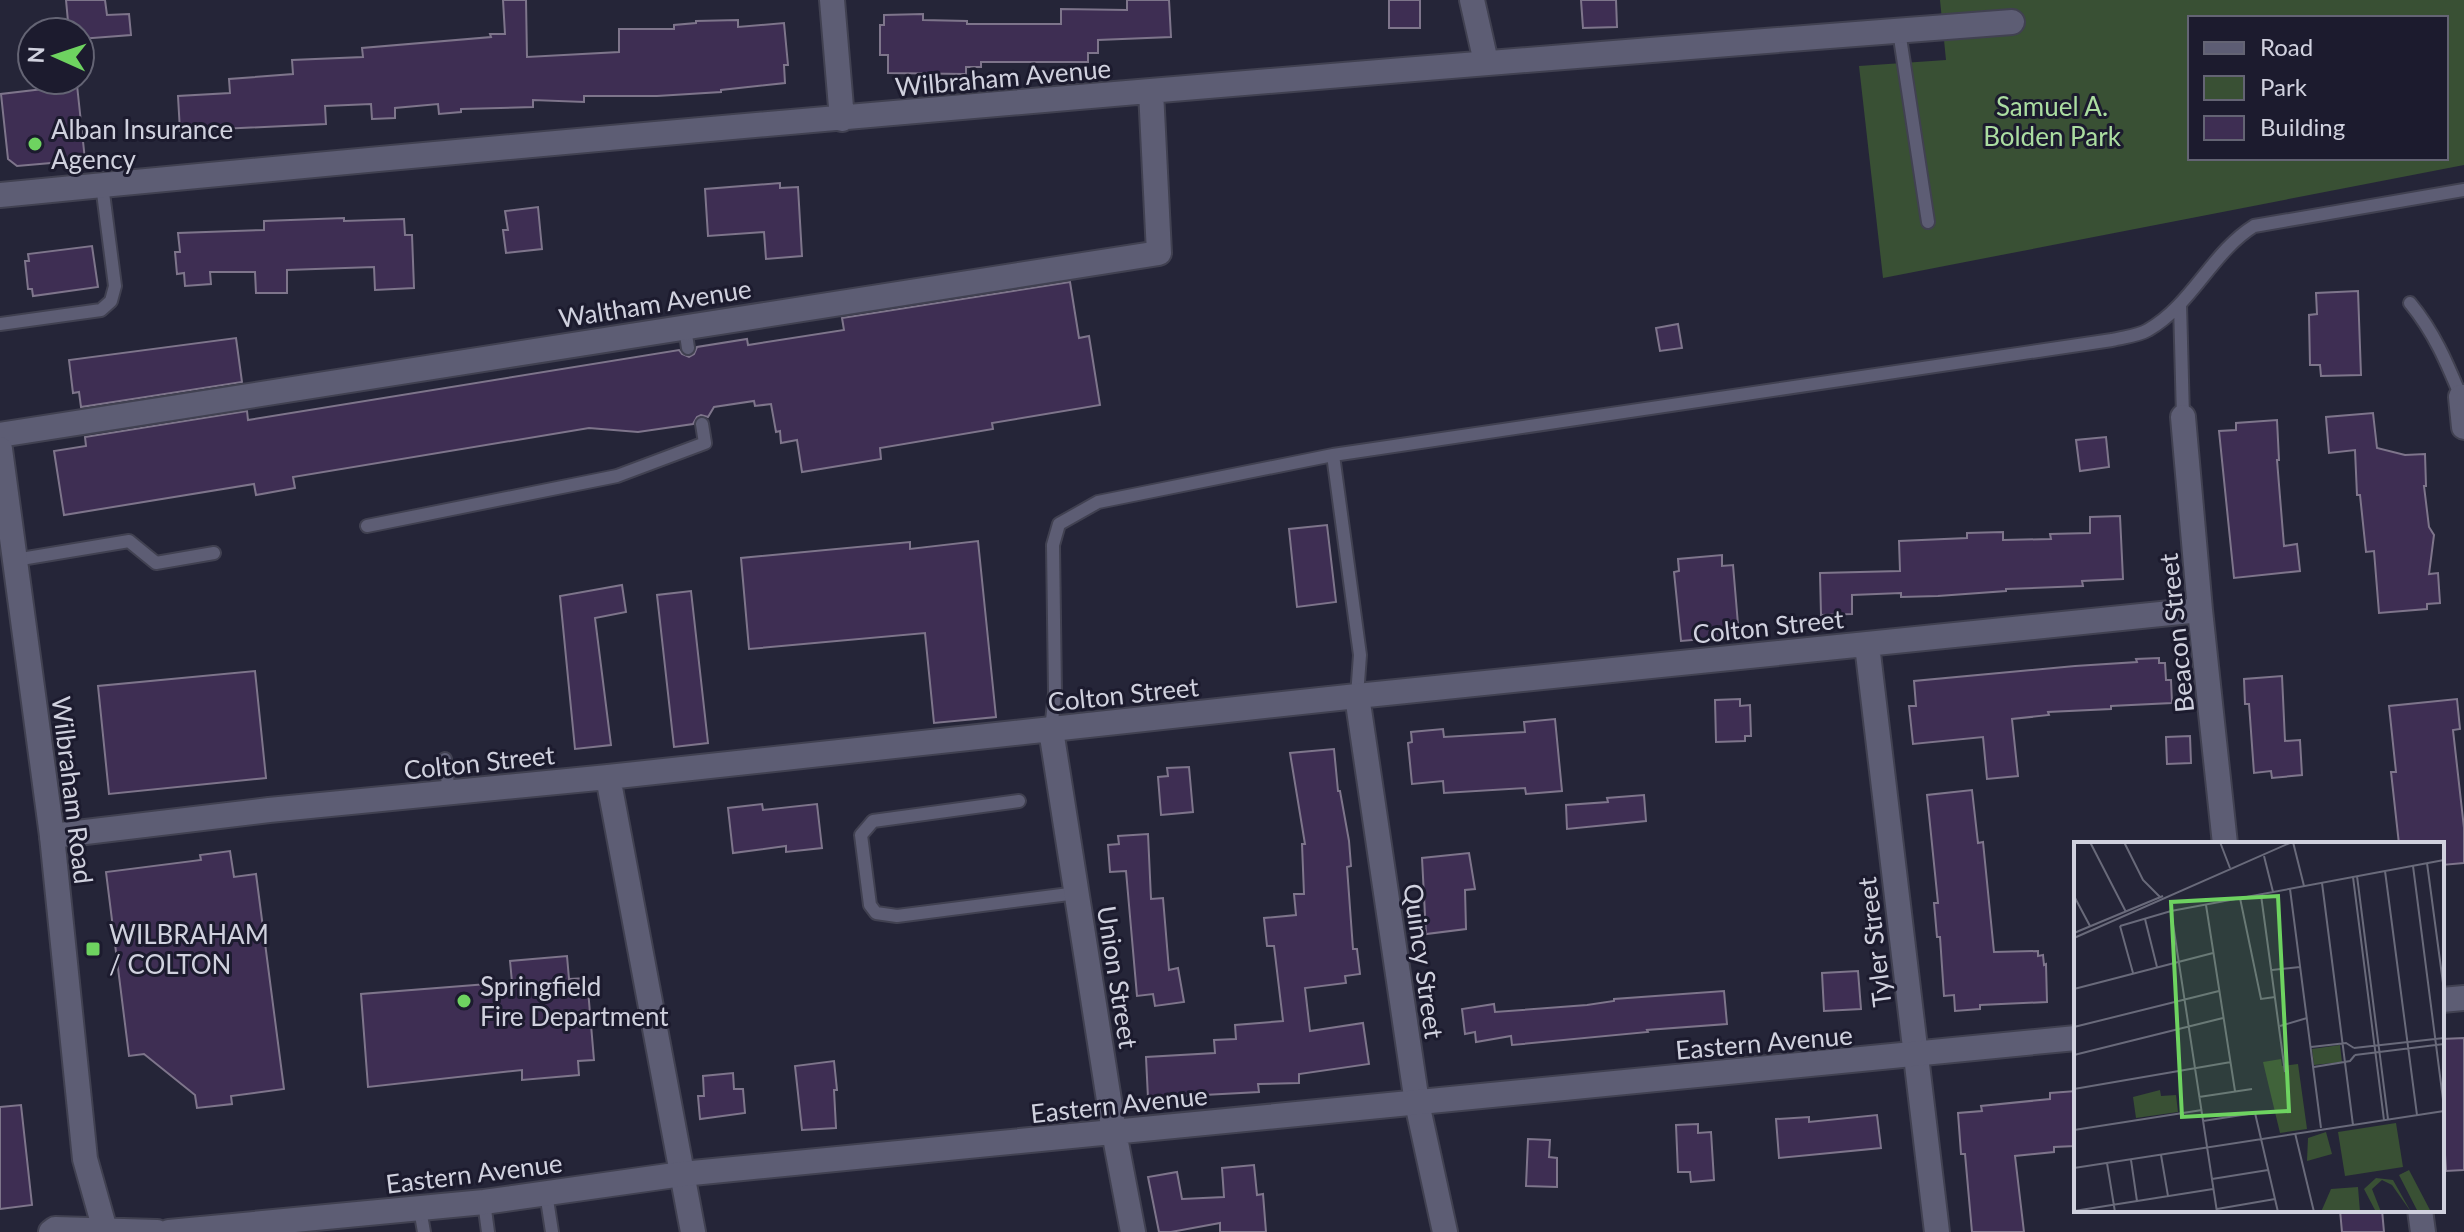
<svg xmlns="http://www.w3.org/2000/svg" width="2464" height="1232" viewBox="0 0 2464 1232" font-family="Lato,sans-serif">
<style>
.green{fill:#395034;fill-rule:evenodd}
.building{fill:#3e2e53;stroke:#7e758b;stroke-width:2}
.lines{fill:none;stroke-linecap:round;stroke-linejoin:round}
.lane-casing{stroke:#414151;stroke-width:16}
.street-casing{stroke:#414151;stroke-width:28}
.secondary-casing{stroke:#414151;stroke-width:28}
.lane{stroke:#5d5d74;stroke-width:12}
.street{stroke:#5d5d74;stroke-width:24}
.secondary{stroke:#5d5d74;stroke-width:24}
.poi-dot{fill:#6ed360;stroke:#1c1b2e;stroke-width:3}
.labels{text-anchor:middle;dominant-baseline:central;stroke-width:6;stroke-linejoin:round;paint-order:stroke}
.street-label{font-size:26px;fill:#d0d1de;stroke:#1c1b2e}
.park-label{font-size:26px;fill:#abdda1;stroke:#1c1b2e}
.poi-label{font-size:26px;fill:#d0d1de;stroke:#1c1b2e;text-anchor:start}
.inset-road{fill:none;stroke:#696a7a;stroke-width:2}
.view{fill:#6ed360;fill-opacity:0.15;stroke:#6ed360;stroke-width:4}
.inset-edge{fill:none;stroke:#d0d1de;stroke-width:4}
</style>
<rect width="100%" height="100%" fill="#252538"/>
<path class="green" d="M1940,0h524v165l-581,113 -24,-212 87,-6zM2190,18h256v140h-256z"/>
<path class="building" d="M66,0h39l2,15 22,-1 2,21 -51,4v-7h-11z
M503,0h23l1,57 92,-5v-23h55v-4l22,-2v-2l42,-1v7l46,-4 4,42h-4l1,18 -64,7v2l-64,4h-73v6l-51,-2v7l-72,2v3l-22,2 -1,-10 -43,4v10l-23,1 -1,-15 -46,2 1,18 -146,7 -2,-35 52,-3 -1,-14 64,-5 -1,-14 71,-3 -1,-9 129,-11 -1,-3h15z
M1127,0h42l2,37 -73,3v13h-10v9h-107v5h-15v7l-78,-1v-18h-8v-30h4v-10l39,-1v6l44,1v3h94v-15l66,1z
M1389,0h31v28h-31z
M1581,0h35l1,27 -34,1z
M77,85l8,75 -68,6 -9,-7 -7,-65z
M780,183v5l18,-1 4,69 -36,3 -2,-27 -56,4 -3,-47z
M538,207l4,42 -36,4 -3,-23h5l-3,-19z
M344,218v3l60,-2 1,16h7l2,53 -39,2 -1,-23 -87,3v23h-31l-1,-21h-45l1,12 -26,2 -1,-13 -7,1 -2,-22h5l-2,-19 86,-3v-9z
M92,246l6,41 -65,9 -1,-7h-4l-3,-28h4l-1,-7z
M1070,282l9,56 10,-2 11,69 -108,18 1,6 -113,19 1,11 -79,13 -5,-32 -16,3 -1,-12 -4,1 -5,-28 -16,2 -1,-5 -40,6 -6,10 -7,-2 -4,2 -4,7 -55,8 -49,-4 -296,49 2,11 -39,7 -2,-11 -190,31 -10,-64 32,-5 -1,-9 162,-26 1,9 431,-70 3,4 7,3 5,-3 3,-7 50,-8 1,6 96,-15 -2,-12z
M2358,291l3,84 -40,1 -1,-11h-10l-1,-50 8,-1 -1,-21z
M1678,324l4,24 -22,3 -4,-23z
M236,338l6,44 -161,25 -2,-15 -6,1 -4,-33z
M2373,413l4,35 28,7 20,-1 1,32h-2l5,41 5,8 -5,39 9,-1 2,30 -13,1v5l-48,4 -5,-62 -8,1 -6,-57h-3l-2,-45 -26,3 -3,-36z
M2277,420l2,40h-2l7,86 13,-2 3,27 -66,7 -15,-147 17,-1v-7z
M2106,437l3,30 -29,4 -4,-31z
M2120,516l3,63 -41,2 1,5 -77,3v2l-68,5 -37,1v-4l-49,2v19l-31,1 -1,-42 80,-2 -1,-30 68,-3v-5l36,-1v8l48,-1 -1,-5 40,-1v-16z
M1327,525l9,77 -39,5 -8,-78z
M978,541l18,176 -62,6 -9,-90 -176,16 -8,-91 169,-16v7z
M1722,555v11l11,-1 6,71 -58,5 -7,-69 5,-1 -1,-12z
M622,585l4,27 -31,6 16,127 -36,4 -15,-153z
M691,591l17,152 -34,4 -17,-152z
M2159,658v5h6l1,17h5l1,23 -61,3v3l-63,3 1,3 -37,4 6,57 -31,3 -4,-42 -70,7 -4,-38h7l-2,-25 161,-15 62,-4 -1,-3z
M255,671l11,107 -157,16 -11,-108z
M2282,676l3,65 15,-1 2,35 -30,3 -1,-7 -17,2 -5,-69h-4l-1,-25z
M1740,699v7l10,-1 1,31h-6v5l-29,1 -1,-42z
M2457,699l3,30 -7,1 11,98v35l-22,2v-21h-43l-8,-72h5l-7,-66z
M1555,719l7,72 -36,3 -1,-6 -81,5 -1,-12 -31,3 -4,-41 4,-1 -1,-10 32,-3 1,8 81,-5 -1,-10z
M2190,736l1,27 -24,1 -1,-27z
M1334,749l4,42h2l9,50 2,25 -4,1 6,82h4l3,25 -15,2 1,7 -41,5 5,43 53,-8 6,41 -70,10v9l-41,1 1,8 -111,6 -2,-41 69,-4 -1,-13 22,-1 -1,-14 48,-4 -9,-75h-7l-3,-28 32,-3 -2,-21h10l-2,-50h3l-15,-91z
M1189,767l4,45 -32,3 -3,-38 10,-1 -1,-8z
M1972,790l6,53 5,-1 11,110 44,-1v5l5,-1 1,10 2,-1 1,38 -67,3v4l-25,2 -1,-16 -10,1 -4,-59h-3l-3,-34h4l-11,-108z
M1644,795l2,26 -79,8 -1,-24 42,-3 -1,-4z
M762,804l1,6 54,-6 5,44 -36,4v-6l-53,7 -5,-45z
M1148,834l3,65 12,-1 6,72 9,-2 6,34 -29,4 -2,-12 -16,2 -11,-125 -16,1 -2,-27 11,-1 -1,-8z
M230,851l4,26 22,-3 28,215 -53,7 1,8 -35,4 -2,-13 -51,-41 -15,2 -23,-184 95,-12 -1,-5z
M1469,853l6,36 -10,1 1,39 -40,5 -4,-76z
M567,956l2,23 18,-1 7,82 -16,1 1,14 -57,5v-10l-154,17 -7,-93 151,-12 -2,-21z
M1858,971l3,38 -37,2 -2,-38z
M1724,991l3,33 -80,6 1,2 -136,13 -1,-9 -35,6 -1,-10 -10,2 -3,-25 32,-5 1,8 92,-7 27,-4v-2z
M2464,1038v132l-18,1 -4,-65v-67z
M834,1061l3,29h-3l2,38 -34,2 -7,-64z
M733,1073l1,16h9l2,24 -45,6 -2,-23h6l-1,-20z
M2076,1091l-1,55 -21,1v5l-39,4 9,76h-52l-7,-78h-4l-3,-41 24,-2 -1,-5 69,-7v-6z
M21,1105l11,100 -32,4v-102z
M1877,1115l4,33 -102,10 -3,-39 33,-2v5z
M1698,1124v9l13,-1 3,48 -23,2 -1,-10h-12l-2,-47z
M1528,1139l22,1 -1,17 8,1v29l-31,-1z
M1254,1165l3,30 6,-1 3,38h-46v-9l-49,9h-12l-11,-55 29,-5 5,27 42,-2 -2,-29z
M2340,1210h42l2,22h-42z"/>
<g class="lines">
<g class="lane-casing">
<path id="lane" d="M1899,31l29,191
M2410,303c24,29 37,60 51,94
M2180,304l3,113
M0,324l101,-14 10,-9 4,-15 -13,-101
M685,328l3,20
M1333,455l27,200 -3,41
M367,526l250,-50 88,-33 -3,-19
M15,560l114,-19 27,22 58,-10
M1051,730l4,-37 -2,-148 6,-21 39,-22 235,-47 779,-115c11,-3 26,-4 36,-10 44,-25 64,-78 106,-104l210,-36
M445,759l4,34
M1019,801l-146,20 -12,14 9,70 6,8 21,3 180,-23
M546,1193l6,39
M484,1202l4,30
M420,1209l4,23"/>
</g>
<g class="street-casing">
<path id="street" d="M832,0l10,119
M1472,0l14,62
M0,195c670,-65 1341,-122 2012,-173
M2464,397h-3l3,30
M2183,417l17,193 25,234
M0,435l1159,-182 -8,-162
M1867,645l70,587
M1357,696l60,407 28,129
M1051,730l63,402
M608,777l85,455
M52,836l217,-26 339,-33 749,-81 843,-86
M2420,1210l3,22"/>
</g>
<g class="secondary-casing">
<path id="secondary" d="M0,449l52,387 33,323 20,71
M2442,1000l22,-2
M1114,1132l19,100
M51,1232l4,-3 102,3
M169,1232l315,-30 198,-28 1394,-136"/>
</g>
<use href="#lane" class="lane"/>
<use href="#street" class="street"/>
<use href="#secondary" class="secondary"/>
</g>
<g class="poi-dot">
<circle cx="35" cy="144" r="8"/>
<rect x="85" y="941" width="16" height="16" rx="4"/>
<circle cx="464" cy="1001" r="8"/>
</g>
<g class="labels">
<g class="street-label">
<text transform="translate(1003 77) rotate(-5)">Wilbraham Avenue</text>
<text transform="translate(655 303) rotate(-9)">Waltham Avenue</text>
<text transform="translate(1768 626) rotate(-6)">Colton Street</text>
<text transform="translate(2176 633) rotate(-96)">Beacon Street</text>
<text transform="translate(1123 694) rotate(-6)">Colton Street</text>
<text transform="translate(479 762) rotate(-6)">Colton Street</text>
<text transform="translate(73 790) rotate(83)">Wilbraham Road</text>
<text transform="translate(1874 942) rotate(-97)">Tyler Street</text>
<text transform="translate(1424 961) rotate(82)">Quincy Street</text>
<text transform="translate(1118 977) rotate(81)">Union Street</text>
<text transform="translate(1764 1042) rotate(-5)">Eastern Avenue</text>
<text transform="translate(1119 1104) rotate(-6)">Eastern Avenue</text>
<text transform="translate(474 1173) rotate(-7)">Eastern Avenue</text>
</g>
<g class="park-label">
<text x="2052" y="106">Samuel A.<tspan x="2052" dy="30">Bolden Park</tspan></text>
</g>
<g class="poi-label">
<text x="51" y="129">Alban Insurance<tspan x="51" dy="30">Agency</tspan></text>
<text x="109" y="934">WILBRAHAM<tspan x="109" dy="30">/ COLTON</tspan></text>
<text x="480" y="986">Springfield<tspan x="480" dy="30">Fire Department</tspan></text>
</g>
</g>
<g transform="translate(2074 842)">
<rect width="370" height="370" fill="#252538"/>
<path d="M266,203l2,17 -28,3 -2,-16zM207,217l1,7 16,-2 9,65 -27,4 -17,-71zM86,248l1,6 15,-1 2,17 -42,6 -3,-21zM322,281l7,44 -58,9 -7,-44zM252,290l6,22 -25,7 1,-23zM335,328l22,42h-13l-19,-37zM302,336l17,2 18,32 -19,-27 -10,-5 -10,9 9,23h-5l-12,-23zM284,345l2,25h-39l10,-23z" fill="#395034"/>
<path class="inset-road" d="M16,0l36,70M50,0l19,38 17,17M146,0l10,26M219,0l11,44M190,14l9,36M353,21l16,120M339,24l31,241M311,29l32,244M283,34l31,243M279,35l31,243M248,41l31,242M216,47l31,239M187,53l24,177M0,54l16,30M166,56l21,101 14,-2M132,63l29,186M97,69l273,-51M71,77l12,48M46,84l51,-15 46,301M46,84l13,47M0,91l89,-37M0,96l218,-96M198,128l28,-3M0,147l139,-36M206,184l27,-8M0,185l145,-36M237,205l35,-4 8,5M280,206l90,-10M0,213l149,-37M281,213l89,-11M240,225l36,-6 5,-6M0,247l157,-27M125,255l53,-8M129,279l52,-8 23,99M0,288l128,-20M221,291l19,79M87,313l7,41M57,318l6,41M33,321l8,49M0,326l370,-57M138,337l56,-9M143,367l58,-10M0,369l139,-22"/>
<path class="view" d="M204,54l11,215 -107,6 -11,-215z"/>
<rect width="370" height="370" class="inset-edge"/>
</g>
<rect x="2188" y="16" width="260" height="144" fill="#1c1b2e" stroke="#646474" stroke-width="2"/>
<rect x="2204" y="42" width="40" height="12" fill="#5d5d74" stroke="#646474" stroke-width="2"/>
<text x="2260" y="56" font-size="24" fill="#d0d1de">Road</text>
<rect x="2204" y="76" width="40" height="24" fill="#395034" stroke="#646474" stroke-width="2"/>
<text x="2260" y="96" font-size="24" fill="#d0d1de">Park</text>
<rect x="2204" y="116" width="40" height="24" fill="#3e2e53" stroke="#646474" stroke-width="2"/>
<text x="2260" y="136" font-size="24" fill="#d0d1de">Building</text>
<g transform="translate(56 56) rotate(273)"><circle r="38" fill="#1c1b2e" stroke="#646474" stroke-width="2"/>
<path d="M0-6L14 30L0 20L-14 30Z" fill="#6ed360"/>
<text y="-12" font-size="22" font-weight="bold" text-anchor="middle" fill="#d0d1de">N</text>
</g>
</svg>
